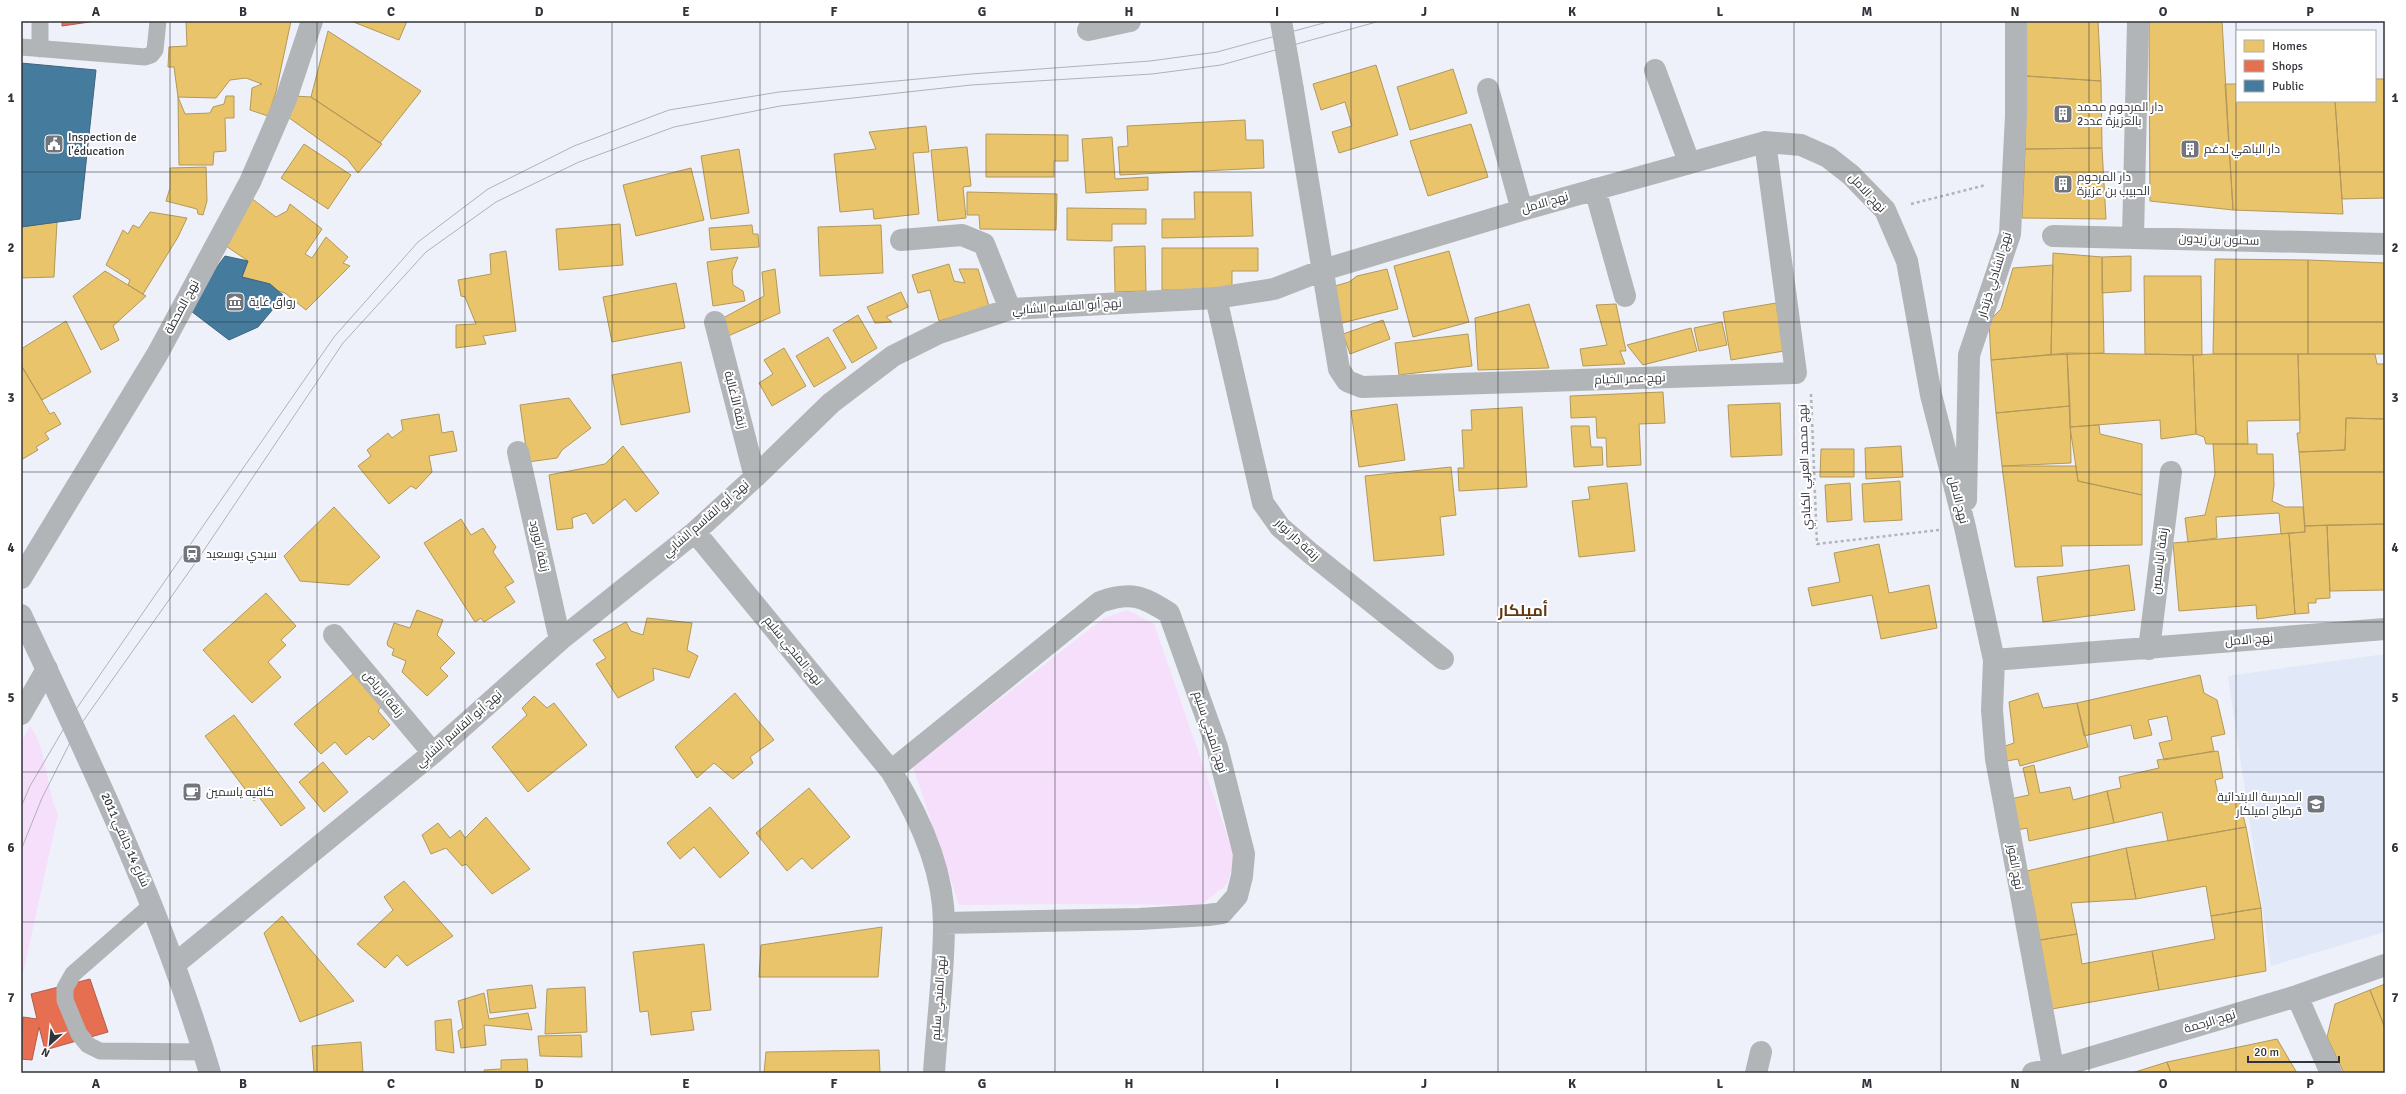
<svg xmlns="http://www.w3.org/2000/svg" width="2406" height="1094" viewBox="0 0 2406 1094" font-family="Signika,Cairo,sans-serif">
<style>
.built{fill:#e1e8f8}
.green{fill:#f6dffa}
.homes{fill:#e9c46a;stroke:#b2985b}
.shops{fill:#e76f51;stroke:#b05d4a}
.public{fill:#457b9d;stroke:#3f657f}
.lines{fill:none;stroke-linecap:round;stroke-linejoin:round}
.path{stroke:#b2b5b8;stroke-width:2.5;stroke-dasharray:3 3;stroke-linecap:butt}
.lane{stroke:#b2b5b8;stroke-width:17}
.street{stroke:#b2b5b8;stroke-width:22}
.secondary{stroke:#b1b4b8;stroke-width:22}
.tram{stroke:#b0b2b6;stroke-width:1}
.street-bridge{stroke:#b2b5b8;stroke-width:22}
.grid{fill:none;stroke:#303339;stroke-width:1;stroke-opacity:0.55}
.labels{text-anchor:middle;dominant-baseline:central;stroke-width:4;stroke-linejoin:round;paint-order:stroke}
.poi-label{font-size:12px;fill:#303339;stroke:#fff;text-anchor:start}
.street-label{font-size:12px;fill:#303339;stroke:#fff}
.district-label{font-size:16px;font-weight:bold;fill:#633712;stroke:#fff}
.neatline{fill:none;stroke:#303339;stroke-width:1.5}
.grid-label{font-size:13px;text-anchor:middle;font-weight:bold;fill:#303339}
</style>
<rect width="100%" height="100%" fill="#eef1f9"/>
<path class="built" d="M2385,654v278l-114,34 -43,-290z"/>
<path class="green" d="M1128,610l26,14 81,234 -8,26 -26,21 -124,-1 -118,1 -46,-138 191,-149z
M30,726c19,27 14,58 28,88l-37,169v-241z"/>
<path class="homes" d="M186,21h105l-15,71 -8,24 -18,-6 2,-22 10,-4 -16,-6 -16,2 -14,18 -38,-1 -4,-30h-6l1,-20 18,-1z
M351,21h56l-8,19z
M2024,21h74l3,60 -75,-5z
M2149,21h73l11,189 -83,-9z
M328,31l93,60 -41,52 -69,-46z
M1376,65l22,70 -59,18 -7,-21 20,-6 -7,-24 -24,8 -8,-26z
M1453,69l14,44 -57,17 -13,-43z
M2026,76l75,5 1,67 -77,1z
M2375,79h10v119l-43,1 -7,-98h40z
M2225,84h12v17h98l8,113 -110,-4z
M226,96h8v22h-9l1,33 -12,1 -1,13h-34l-1,-68 7,17 25,-1 3,-6 11,-3z
M295,96l16,1 71,47 -24,29 -11,-14 -62,-44z
M1245,120l1,20h17l1,28 -144,7 -2,-28 10,-1 -1,-20z
M1471,124l17,53 -60,19 -18,-55z
M926,126l3,26 -16,1 6,61 -45,5 -1,-10 -33,3 -6,-58 42,-5 -7,-17z
M986,134l82,1v26h-14v16h-68z
M1112,137l3,42 33,-2v13l-62,3 -4,-54z
M304,144l47,31 -23,34 -47,-31z
M967,147l4,39 -8,1 3,31 -28,3 -7,-71z
M2102,148l4,71 -84,-1 3,-69z
M739,149l10,64 -38,6 -10,-63z
M206,167l1,34 -4,14 -5,-1 -1,-5 -31,-8 4,-13v-20z
M691,168l13,52 -68,16 -13,-51z
M967,192l90,2 -1,36 -76,-1 -1,-14h-12z
M1194,192h57l2,44 -91,2v-19h33z
M246,194l30,23 11,-6 3,-7 32,25 -17,25 7,4 14,-21 22,20 -5,6 7,3 -44,44 -21,-17 -7,-2 -8,-7 -28,-7 6,-16 -22,-15z
M1067,208l79,1v15h-34v17l-45,-1z
M150,212l37,6 -9,19 -35,57 -15,-9 2,-5 -24,-15 17,-35 5,4 5,-9 6,3z
M57,222l-3,55 -33,1v-51z
M620,224l3,41 -64,5 -3,-41z
M752,225l1,9h5l1,13 -48,3 -2,-22z
M881,225l2,48 -63,3 -2,-49z
M1145,246l1,45 -31,1 -1,-45z
M1162,248h96v23h-26v19h-70z
M506,251l10,80 -33,5 3,8 -30,4v-23l20,-1 -11,-27 -4,-1 -3,-16 33,-6 -1,-20z
M1449,251l20,71 -56,15 -19,-71z
M2053,253l49,4 2,96 -53,2z
M2131,256v35l-29,2v-36z
M738,257l-6,14 1,14 10,6 2,10 -32,5 -6,-44z
M2215,259l93,1v94h-95z
M2308,260l77,3v91h-77z
M949,264l5,17 11,2 -6,-14h19l11,37 -50,15 -9,-31 -12,3 -6,-18z
M2053,265l-2,90 -60,5 -2,-39 12,-12 12,-41z
M775,269l5,44 -54,24 -3,-19 41,-22 -2,-24z
M1387,269l11,40 -60,15 -10,-36 21,-6 8,-6z
M105,271l41,25 -33,30 6,14 -18,10 -28,-54z
M2144,276h57l1,79 -57,-1z
M676,283l9,45 -73,14 -9,-45z
M901,292l7,15 -22,10 6,5 -17,1 -8,-16z
M1776,303l8,48 -53,9 -8,-48z
M1529,304l20,64 -71,2 -3,-52z
M1616,304l10,47h-6l5,13 -42,2 -3,-17 27,-4 -11,-40z
M858,315l19,33 -25,15 -19,-33z
M1383,320l7,19 -40,15 -7,-20z
M66,321l25,51 -49,28 -21,-35v-16z
M1722,322l5,23 -28,6 -5,-23z
M1691,328l6,23 -54,14 -16,-20z
M1468,334l4,32 -73,9 -4,-32z
M828,337l18,31 -32,19 -18,-31z
M784,348l22,38 -34,20 -13,-23 14,-9 -9,-14z
M2067,353l126,2 3,79 -35,5 -1,-19 -90,7z
M2067,353l3,53 -74,7 -5,-53z
M2213,354h85l2,66 -53,1 1,23h-42l-2,-7 -8,-3 -3,-79z
M2298,354h77l2,10h8v55l-39,-1 -1,32 -46,2 -2,-19h3z
M681,362l9,50 -69,13 -9,-50z
M21,365l29,49 4,-2 7,12 -16,9 4,6 -13,8 2,3 -17,10z
M1663,392l2,31 -26,1 2,41 -34,2 -1,-29h-9l-1,-21 -25,1 -1,-22z
M569,398l22,30 -29,22 -5,8 -29,4 -8,-57z
M1780,403l2,52 -51,2 -3,-52z
M1397,404l8,56 -46,7 -8,-56z
M2070,406l1,57 -69,3 -6,-53z
M1522,407l5,80 -68,4 -1,-23h6l-2,-38h10l-1,-20z
M439,414l3,19 11,-2 4,20 -28,5 3,16 -16,17 -5,-3 -22,18 -31,-38 13,-10 -4,-6 21,-17 4,5 11,-8 -2,-10z
M2346,418l39,1v105l-80,2 -6,-74 46,-2z
M2099,425l1,9 42,10v51l-64,-14 -8,-54z
M1571,426h18l2,21h11l1,18 -29,2z
M2213,444h44v10h16l1,31 -2,16 13,6h18l2,25 -24,2 -2,-21 -63,4 1,21 -29,4 -3,-24 20,-3 10,-41z
M623,446l36,47 -23,19 -11,-13 -32,25 -7,-11 -14,5 1,10 -16,2 -8,-55 56,-11z
M1901,446l2,31 -37,2 -1,-31z
M1821,449h33v28h-34z
M2002,466h74l2,15 64,14v50l-81,1 2,20 -48,1z
M1451,467l5,48 -16,2 4,38 -70,6 -9,-85z
M1900,481l2,39 -38,2 -2,-38z
M1627,483l8,68 -56,6 -7,-56 18,-2 -2,-12z
M1850,483l2,37 -25,2 -2,-37z
M334,507l46,50 -31,28 -49,-4 -16,-25z
M461,519l10,16 12,-7 13,19 -3,5 21,30 -9,5 10,15 -31,20 -3,-4 -6,4 -51,-79z
M2385,524v66l-55,1 -3,-66z
M2327,525l3,73 -14,1v4h-8l1,10 -14,1 -6,-81 16,-1v-6z
M2289,533l6,81 -38,5 -1,-14 -77,6 -6,-68z
M1879,544l10,49 40,-8 8,43 -56,11 -9,-44 -60,11 -4,-18 32,-6 -6,-29z
M2129,565l6,45 -92,12 -6,-45z
M266,593l30,33 -15,14 5,5 -18,17 13,15 -29,26 -49,-53z
M417,610l26,10 -6,15 18,18 -15,15 8,8 -21,20 -25,-24 4,-11 -14,-6 2,-6 -6,-3 -1,-3 7,-20 16,5z
M647,618l45,5 -5,27 11,6 -9,22 -36,-10 1,12 -36,18 -22,-34 10,-6 -13,-18 33,-18 5,9 12,4z
M353,674l28,33 -3,4 12,14 -17,15 -4,-4 -23,19 -11,-13 -14,12 -27,-30z
M2200,675l4,18 13,7 8,34 -14,3 3,14 -50,9 -5,-17 13,-3 -5,-24 -19,4 4,15 -18,4 -3,-14 -47,11 -7,-33z
M735,693l39,47 -24,17 3,6 -20,16 -19,-16 -17,15 -22,-31z
M2038,693l5,15 34,-5 11,44 -68,19 -2,-7 -11,2 -2,-15 9,-3 -5,-41z
M534,696l13,12 7,-5 33,42 -59,47 -36,-45 35,-32 -5,-7z
M234,715l71,93 -24,18 -22,-29 -5,4 -49,-65z
M2218,751l5,27 -8,2 4,19 19,-3 8,31 -78,14 -6,-29 -48,11 -7,-32 14,-3 -2,-11 40,-9 -2,-8z
M323,762l25,30 -24,20 -25,-30z
M2034,765l6,28 30,-6 3,13 34,-9 7,32 -85,18 -2,-13 -10,2 -7,-31 19,-4 -6,-27z
M809,788l41,49 -38,32 -10,-11 -15,13 -31,-38z
M710,807l39,46 -29,25 -26,-31 -14,12 -13,-16z
M486,817l44,52 -38,25 -26,-30 -4,2 -16,-18 -15,6 -9,-19 16,-12 12,15 10,-8 5,8z
M2246,827l15,81 -50,8 -5,-30 -70,13 -10,-51z
M2126,848l10,51 -65,4 6,31 -37,6 -13,-69z
M404,881l49,55 -46,30 -10,-11 -12,13 -28,-24 36,-34 -9,-13z
M2261,908l5,63 -107,19 -7,-39 63,-12 -4,-23z
M282,916l72,85 -54,21 -36,-89z
M882,927l-4,50h-119l2,-32z
M2077,934l5,30 70,-13 7,39 -107,19 -12,-69z
M704,944l7,66 -20,2 3,18 -43,5 -3,-24 -8,1 -7,-60z
M2385,984v44l-15,-38z
M532,985l4,23 -46,5 -3,-23z
M585,987l2,45 -42,2 2,-45z
M2370,990l15,38v45h-41l-17,-36 8,-33z
M484,993l5,26 39,-6 4,17 -48,-5 2,20 -25,3 -3,-17 5,-3 -5,-27z
M451,1019l3,34 -18,-3 -1,-29z
M581,1035l1,22 -42,-1 -2,-20z
M2277,1039l20,34h-126l-4,-11z
M361,1042l2,31h-49l-2,-27z
M879,1050l1,23h-116l2,-21z
M527,1059l1,14h-43l-1,-3 17,-1v-9z
M2167,1062l4,11h-39z"/>
<path class="shops" d="M62,21h34l-34,5z
M90,979l18,53 -63,18 -6,-23 -7,33 -11,-1 2,-42 14,2 -6,-25z"/>
<path class="public" d="M21,63l75,7 -16,149 -59,8z
M225,256l23,5 -6,16 28,7 14,12 -26,31 -29,13 -42,-32z"/>
<g class="lines">
<path class="path" d="M1911,204l75,-19
M1811,394l6,150 122,-14"/>
<path class="lane" d="M21,47l124,10 6,-2 4,-5 3,-29
M40,49v-28
M153,904l-80,70 -8,14v12l14,34 9,11 12,6 104,1"/>
<path class="street" d="M1088,30l42,-9
M1655,70l34,92
M1488,89l34,121
M1293,90l46,279 8,12 15,6 434,-14 -31,-231
M1595,189l30,107
M2053,236l332,8
M2133,237l5,-216
M901,240l61,-5 22,9 26,65
M1216,298l47,205 17,24 29,25 134,107
M715,322l40,155
M518,452l42,188
M1966,500l3,-145 41,-121 6,-119v-94
M695,532l196,239c28,45 53,98 53,153 0,49 -7,100 -10,149
M21,578l137,-225 92,-171 36,-83 26,-78
M334,635l99,118
M2149,649l22,-177
M1994,660l-2,50 4,49 58,314
M21,714l26,-45
M891,771l209,-169c31,-11 42,-6 69,11l48,134 27,107 -2,22 -5,20 -15,17 -14,2 -69,4 -195,4
M175,964l258,-211 127,-113 135,-108 60,-55 76,-74 62,-47 46,-23 71,-24 206,-11 58,-9 49,-19 199,-60 243,-68 36,3 27,12 23,18 34,35 22,51 24,134 34,132 29,133 391,-31
M2297,996l34,77
M1756,1073l5,-21
M2033,1073l19,-4 245,-73 88,-31"/>
<path class="secondary" d="M21,615c71,150 142,298 189,458"/>
<path class="tram" d="M21,807l9,-21 40,-68 264,-381 84,-95 70,-53 86,-43 95,-36 110,-18 192,-18 179,-13 67,-9 114,-31
M21,850l21,-52 34,-67 122,-172 145,-216 83,-91 70,-50 83,-40 95,-35 106,-21 191,-21 181,-11 69,-9 159,-44"/>
<path class="street-bridge" d="M1281,21l12,69"/>
</g>
<path class="grid" d="M170,21v1052M317,21v1052M465,21v1052M612,21v1052M760,21v1052M908,21v1052M1055,21v1052M1203,21v1052M1351,21v1052M1498,21v1052M1646,21v1052M1794,21v1052M1941,21v1052M2089,21v1052M2236,21v1052M21,172h2364M21,322h2364M21,472h2364M21,622h2364M21,772h2364M21,922h2364"/>
<defs>
<g id="building-square" transform="scale(1)"><rect x="-9" y="-9" width="18" height="18" rx="4" fill="#72767c" stroke="#fff"/><path d="M-4-6H4V6H1V3H-1V6H-4ZM-2.5-4.3h1.7v1.8h-1.7ZM.8-4.3h1.7v1.8H.8ZM-2.5-1h1.7V.8h-1.7ZM.8-1h1.7V.8H.8Z" fill="#fff"/></g>
<g id="civic-square" transform="scale(1)"><rect x="-9" y="-9" width="18" height="18" rx="4" fill="#72767c" stroke="#fff"/><path d="M-.6-6.5H3V-4.5H.6V-3L4-1V1h2V6H-6V1h2V-1L-.6-3ZM-1.2 2.5V6h2.4V2.5Z" fill="#fff"/></g>
<g id="museum-square" transform="scale(1)"><rect x="-9" y="-9" width="18" height="18" rx="4" fill="#72767c" stroke="#fff"/><path d="M0-6L6-3V-2H-6V-3ZM-5-1h2V3h-2ZM-1-1h2V3h-2ZM3-1h2V3H3ZM-6 4H6V6H-6Z" fill="#fff"/></g>
<g id="station-square" transform="scale(1)"><rect x="-9" y="-9" width="18" height="18" rx="4" fill="#72767c" stroke="#fff"/><path d="M-3-6H3Q5-6 5-4V2Q5 4 3 4L4.5 6H3L1.5 4h-3L-3 6H-4.5L-3 4Q-5 4-5 2V-4Q-5-6-3-6ZM-3.5-4v3h7v-3ZM-3.5 1v1.5H-2V1ZM2 1v1.5H3.5V1Z" fill="#fff"/></g>
<g id="cafe-square" transform="scale(1)"><rect x="-9" y="-9" width="18" height="18" rx="4" fill="#72767c" stroke="#fff"/><path d="M-5.5-4.5H6V0H3Q3 3.5 0 3.5H-2.5Q-5.5 3.5-5.5 0ZM3-3.2v2h1.7v-2ZM-6 4.5H4V6H-6Z" fill="#fff"/></g>
<g id="school-square" transform="scale(1)"><rect x="-9" y="-9" width="18" height="18" rx="4" fill="#72767c" stroke="#fff"/><path d="M0-5L7-2L0 1L-7-2ZM-4 1L0 2.5L4 1V4Q0 6-4 4Z" fill="#fff"/></g>
</defs>
<g fill-rule="evenodd">
<use href="#building-square" x="2063" y="114"/>
<use href="#civic-square" x="54" y="144"/>
<use href="#building-square" x="2190" y="149"/>
<use href="#building-square" x="2063" y="184"/>
<use href="#museum-square" x="235" y="302"/>
<use href="#station-square" x="192" y="554"/>
<use href="#cafe-square" x="192" y="792"/>
<use href="#school-square" x="2316" y="804"/>
</g>
<g class="labels">
<g class="poi-label">
<text x="2077" y="107">دار المرحوم محمد<tspan x="2077" dy="14">بالعزيزة عدد2</tspan></text>
<text x="68" y="137">Inspection de<tspan x="68" dy="14">l'éducation</tspan></text>
<text x="2204" y="149">دار الباهي لدغم</text>
<text x="2077" y="177">دار المرحوم<tspan x="2077" dy="14">الحبيب بن عزيزة</tspan></text>
<text x="249" y="302">رواق غاية</text>
<text x="206" y="554">سيدي بوسعيد</text>
<text x="206" y="792">كافيه ياسمين</text>
<text x="2302" y="797" text-anchor="end">المدرسة الابتدائية<tspan x="2302" dy="14">قرطاج اميلكار</tspan></text>
</g>
<g class="street-label">
<text transform="translate(1867 193) rotate(47)">نهج الامل</text>
<text transform="translate(1545 203) rotate(-16)">نهج الامل</text>
<text transform="translate(2219 240) rotate(2)">سحنون بن زيدون</text>
<text transform="translate(1995 275) rotate(-73)">نهج الشادلي خزندار</text>
<text transform="translate(182 307) rotate(-62)">نهج المحطة</text>
<text transform="translate(1067 307) rotate(-4)">نهج أبو القاسم الشابي</text>
<text transform="translate(1630 379) rotate(-2)">نهج عمر الخيام</text>
<text transform="translate(735 400) rotate(76)">زنقة الأغالبة</text>
<text transform="translate(1805 467) rotate(-92)">نهج محمد العربي الكبادي</text>
<text transform="translate(1958 500) rotate(76)">نهج الامل</text>
<text transform="translate(706 519) rotate(-41)">نهج أبو القاسم الشابي</text>
<text transform="translate(1297 540) rotate(43)">زنقة دار نوار</text>
<text transform="translate(539 546) rotate(77)">زنقة الورود</text>
<text transform="translate(2160 561) rotate(-83)">زنقة الياسمين</text>
<text transform="translate(2249 640) rotate(-5)">نهج الامل</text>
<text transform="translate(793 651) rotate(51)">نهج المنجي سليم</text>
<text transform="translate(383 694) rotate(50)">زنقة الرياض</text>
<text transform="translate(459 729) rotate(-41)">نهج أبو القاسم الشابي</text>
<text transform="translate(1210 732) rotate(72)">نهج المنجي سليم</text>
<text transform="translate(125 840) rotate(66)">شارع 14 جانفي 2011</text>
<text transform="translate(2015 867) rotate(80)">نهج الفوز</text>
<text transform="translate(939 998) rotate(-86)">نهج المنجي سليم</text>
<text transform="translate(2210 1022) rotate(-17)">نهج الرحمة</text>
</g>
<g class="district-label">
<text x="1523" y="611">أميلكار</text>
</g>
</g>
<rect width="2406" height="1094" fill="none" stroke="#ffffff" stroke-width="44"/>
<rect x="2236" y="30" width="140" height="72" fill="#ffffff" stroke="#acadb0"/>
<rect x="2244" y="40" width="20" height="12" fill="#e9c46a" stroke="#acadb0"/>
<text x="2272" y="50" font-size="12" fill="#303339">Homes</text>
<rect x="2244" y="60" width="20" height="12" fill="#e76f51" stroke="#acadb0"/>
<text x="2272" y="70" font-size="12" fill="#303339">Shops</text>
<rect x="2244" y="80" width="20" height="12" fill="#457b9d" stroke="#acadb0"/>
<text x="2272" y="90" font-size="12" fill="#303339">Public</text>
<g transform="translate(50 1044) rotate(207)" stroke="#ffffff" stroke-width="3" paint-order="stroke">
<path d="M0-3L7 15L0 10L-7 15Z" fill="#303339"/>
<text y="-6" font-size="11" font-weight="bold" text-anchor="middle" fill="#303339">N</text>
</g>
<path d="M2248 1056v6h91v-6" fill="none" stroke="#303339" stroke-width="2"/>
<text x="2254" y="1056" font-size="12" fill="#303339" stroke="#ffffff" stroke-width="3" paint-order="stroke">20 m</text>
<rect x="22" y="22" width="2362" height="1050" class="neatline"/>
<g class="grid-label">
<text x="96" y="16">A</text>
<text x="243" y="16">B</text>
<text x="391" y="16">C</text>
<text x="539" y="16">D</text>
<text x="686" y="16">E</text>
<text x="834" y="16">F</text>
<text x="982" y="16">G</text>
<text x="1129" y="16">H</text>
<text x="1277" y="16">I</text>
<text x="1424" y="16">J</text>
<text x="1572" y="16">K</text>
<text x="1720" y="16">L</text>
<text x="1867" y="16">M</text>
<text x="2015" y="16">N</text>
<text x="2163" y="16">O</text>
<text x="2310" y="16">P</text>
<text x="11" y="102">1</text>
<text x="2395" y="102">1</text>
<text x="11" y="252">2</text>
<text x="2395" y="252">2</text>
<text x="11" y="402">3</text>
<text x="2395" y="402">3</text>
<text x="11" y="552">4</text>
<text x="2395" y="552">4</text>
<text x="11" y="702">5</text>
<text x="2395" y="702">5</text>
<text x="11" y="852">6</text>
<text x="2395" y="852">6</text>
<text x="11" y="1002">7</text>
<text x="2395" y="1002">7</text>
<text x="96" y="1088">A</text>
<text x="243" y="1088">B</text>
<text x="391" y="1088">C</text>
<text x="539" y="1088">D</text>
<text x="686" y="1088">E</text>
<text x="834" y="1088">F</text>
<text x="982" y="1088">G</text>
<text x="1129" y="1088">H</text>
<text x="1277" y="1088">I</text>
<text x="1424" y="1088">J</text>
<text x="1572" y="1088">K</text>
<text x="1720" y="1088">L</text>
<text x="1867" y="1088">M</text>
<text x="2015" y="1088">N</text>
<text x="2163" y="1088">O</text>
<text x="2310" y="1088">P</text>
</g>
</svg>
